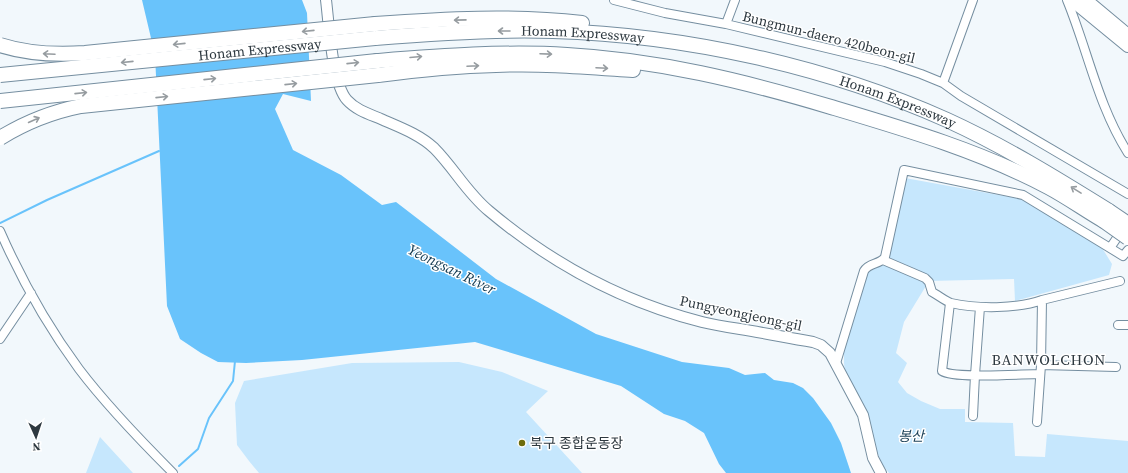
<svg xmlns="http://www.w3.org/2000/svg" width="1128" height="473" viewBox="0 0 1128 473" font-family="'Source Serif 4','Noto Sans KR',serif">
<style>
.green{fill:#c6e7fd}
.water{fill:#69c3fb}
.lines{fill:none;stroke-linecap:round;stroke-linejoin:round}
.stream{stroke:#69c3fb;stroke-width:2}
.minor-casing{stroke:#758ea0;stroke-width:10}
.tertiary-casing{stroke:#758ea0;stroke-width:12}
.primary-casing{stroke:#758ea0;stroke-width:14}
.motorway-casing{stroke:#758ea0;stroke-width:16}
.minor{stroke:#fff;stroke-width:8}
.tertiary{stroke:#fff;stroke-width:10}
.primary{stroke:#fff;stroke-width:12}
.motorway{stroke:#fff;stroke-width:14}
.motorway-bridge-casing{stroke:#758ea0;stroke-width:16;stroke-linecap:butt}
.motorway-bridge{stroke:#fff;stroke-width:14}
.oneway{stroke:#969ca0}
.poi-dot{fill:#6d6d0d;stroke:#fff;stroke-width:1.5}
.labels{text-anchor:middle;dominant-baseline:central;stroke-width:3;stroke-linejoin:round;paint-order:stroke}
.street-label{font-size:14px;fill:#2e3940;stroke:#fff}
.park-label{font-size:14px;font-style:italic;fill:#183e55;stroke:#fff}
.poi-label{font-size:14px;fill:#2e3940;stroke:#fff;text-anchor:start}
.water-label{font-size:15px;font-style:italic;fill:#133a51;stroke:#fff}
.neighbourhood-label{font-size:15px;letter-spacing:1px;fill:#2e3940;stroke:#fff}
</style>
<rect width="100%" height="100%" fill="#f2f8fc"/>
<path class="green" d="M905,178l116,21 78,44 13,21 -3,11 -94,26 -1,-22 -85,2 -25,41 -8,31 11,10 -9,19 9,11 14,8 19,8h25v13l48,1 2,33 30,1 2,-23 81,7v32h-239l-7,-9 -37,-92 -1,-9v-12l22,-76c6,-6 12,-10 20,-10z
M459,362l43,10 46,19 -22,21 56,61h-323l-10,-12 -12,-16 -2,-42 9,-22 108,-18z
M100,437l33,36h-47z"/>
<path class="water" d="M142,0h160l5,13 4,88 -28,-7 -8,15 18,41 48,25 41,30 14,-3 100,77 100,55 86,28 47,6 16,7 20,-2 9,7 19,3 10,5 10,10 18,25 10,20 10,30h-125l-7,-9 -15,-31 -19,-12 -21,-7 -43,-28 -146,-44 -173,18 -56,3 -28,-1 -17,-9 -21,-14 -13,-33 -12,-251z"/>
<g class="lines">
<path class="stream" d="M0,223l47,-23 112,-49
M179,466l19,-17 11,-31 24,-37 2,-20"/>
<g class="minor-casing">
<path id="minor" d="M614,0l51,13 61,11 159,38 36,12 22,9 18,13 167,98
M1067,0c21,51 31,106 61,153
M726,24l9,-24
M943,83l30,-83
M1123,229l-13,19 13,8 5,-6
M0,231c21,48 48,96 79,138 28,37 61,71 94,104
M883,260l42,18 4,4 3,10c6,3 13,9 19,11 26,6 66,6 91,-3
M950,303l-8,68c12,8 80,3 98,3
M1118,325h10
M0,339l31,-46
M836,363l28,-92c5,-9 16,-6 21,-14l19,-87 119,25 87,53
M1041,365l75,2
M973,416l2,-41 5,-68
M1037,422l4,-57 1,-65 78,-19"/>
</g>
<g class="tertiary-casing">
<path id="tertiary" d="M326,0c3,24 6,83 21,100 9,10 22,14 34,19 18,8 38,15 53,29 20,20 33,45 55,63 62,52 134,91 213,111 12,3 25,5 38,7 24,4 49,9 73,13l8,3 9,8 33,62 10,43 8,15"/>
</g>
<g class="primary-casing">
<path id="primary" d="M1072,0l56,46
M1086,0l42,35"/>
</g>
<g class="motorway-casing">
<g id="motorway">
<path d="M375,24c68,-5 139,-9 207,-1"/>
<path id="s1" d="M375,38c59,-5 119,-9 178,-7 132,4 273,35 394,89 57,26 109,58 162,91"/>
<path d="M377,61c64,-5 127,-10 190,-6 91,5 177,26 264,52 74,22 149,44 217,80 19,10 37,23 56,34"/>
<path d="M378,75c39,-5 79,-9 118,-10 46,-2 92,2 137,5"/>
</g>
</g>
<use href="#minor" class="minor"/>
<use href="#tertiary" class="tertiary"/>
<use href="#primary" class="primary"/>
<use href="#motorway" class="motorway"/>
<g class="motorway-bridge-casing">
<g id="motorway-bridge">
<path d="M0,45c28,9 56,10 85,8l290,-29"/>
<path id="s2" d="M0,75l375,-37"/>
<path d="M0,101l377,-40"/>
<path d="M0,138c26,-16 51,-26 81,-32l297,-31"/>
<path d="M1109,211l19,13"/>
<path d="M1104,221l24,17"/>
</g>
</g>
<use href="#motorway-bridge" class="motorway-bridge"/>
</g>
<defs><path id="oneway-shaft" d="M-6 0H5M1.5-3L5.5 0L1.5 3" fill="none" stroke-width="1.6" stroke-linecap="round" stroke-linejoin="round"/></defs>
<g class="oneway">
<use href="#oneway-shaft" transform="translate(460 20) rotate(179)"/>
<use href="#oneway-shaft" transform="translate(308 31) rotate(174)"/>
<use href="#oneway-shaft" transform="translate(504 31) rotate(180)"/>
<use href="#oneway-shaft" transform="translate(179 44) rotate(174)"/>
<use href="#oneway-shaft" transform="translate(49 54) rotate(-177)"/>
<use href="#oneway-shaft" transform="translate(546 54) rotate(2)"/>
<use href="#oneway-shaft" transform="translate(416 57) rotate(-5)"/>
<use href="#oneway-shaft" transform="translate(127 62) rotate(174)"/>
<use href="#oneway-shaft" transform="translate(353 63) rotate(-6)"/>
<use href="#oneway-shaft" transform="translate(473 66) rotate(-3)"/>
<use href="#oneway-shaft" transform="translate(602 68) rotate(3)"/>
<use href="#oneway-shaft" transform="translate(210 79) rotate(-6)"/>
<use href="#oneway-shaft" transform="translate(291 84) rotate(-6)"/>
<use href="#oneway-shaft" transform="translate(81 93) rotate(-6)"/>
<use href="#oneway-shaft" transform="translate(162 97) rotate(-6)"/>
<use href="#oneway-shaft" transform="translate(34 120) rotate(-24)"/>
<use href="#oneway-shaft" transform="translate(1076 190) rotate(-148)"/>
</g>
<circle class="poi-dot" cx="522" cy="443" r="4"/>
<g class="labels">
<g class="street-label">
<text stroke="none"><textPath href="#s1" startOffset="208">Honam Expressway</textPath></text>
<text transform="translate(829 37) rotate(14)">Bungmun-daero 420beon-gil</text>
<text stroke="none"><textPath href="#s2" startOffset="261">Honam Expressway</textPath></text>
<text stroke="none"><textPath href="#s1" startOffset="532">Honam Expressway</textPath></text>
<text transform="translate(741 313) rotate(12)">Pungyeongjeong-gil</text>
</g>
<g class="park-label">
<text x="911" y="436">봉산</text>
</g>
<g class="poi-label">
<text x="530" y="443">북구 종합운동장</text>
</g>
<g class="water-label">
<text transform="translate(452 269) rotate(26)">Yeongsan River</text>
</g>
<g class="neighbourhood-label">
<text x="1049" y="359">BANWOLCHON</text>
</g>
</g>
<g transform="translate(36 437) rotate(177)" stroke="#ffffff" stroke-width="3" paint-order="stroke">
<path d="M0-3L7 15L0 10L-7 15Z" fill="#2e3940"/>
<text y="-6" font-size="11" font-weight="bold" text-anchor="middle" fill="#2e3940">N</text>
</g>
</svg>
